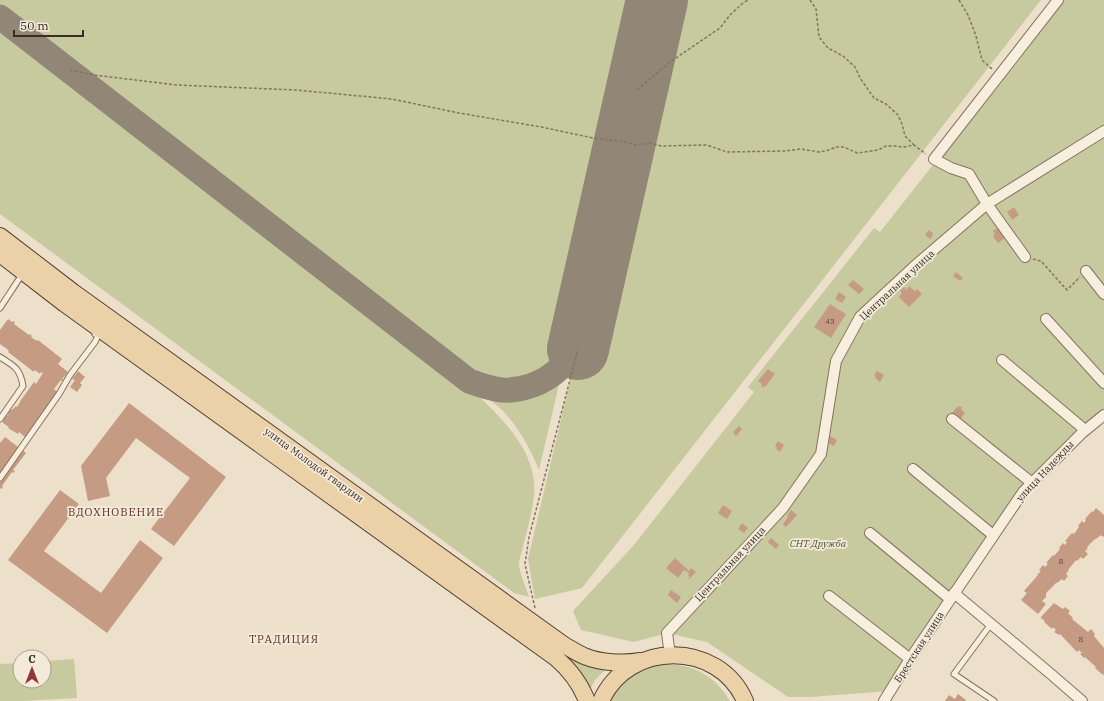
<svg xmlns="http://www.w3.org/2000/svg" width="1104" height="701" viewBox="0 0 1104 701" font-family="'IBM Plex Serif',serif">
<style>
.green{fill:#c7c99f}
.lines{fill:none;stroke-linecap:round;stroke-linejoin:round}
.taxiway{stroke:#928676;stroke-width:25}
.runway{stroke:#928676;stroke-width:62}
.building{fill:#c69b84}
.lane-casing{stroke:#877260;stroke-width:7}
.street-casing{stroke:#877260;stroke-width:12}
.primary-casing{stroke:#564134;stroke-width:18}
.path{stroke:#877260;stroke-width:1.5;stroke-dasharray:3 2;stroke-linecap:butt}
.lane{stroke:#f7eede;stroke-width:5}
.street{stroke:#f7eede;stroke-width:10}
.primary{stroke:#ead1a7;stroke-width:16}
.labels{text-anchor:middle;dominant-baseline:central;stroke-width:3.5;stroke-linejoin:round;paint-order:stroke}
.number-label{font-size:8px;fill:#5c483a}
.street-label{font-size:10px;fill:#392c22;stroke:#f3eada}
.park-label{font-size:10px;font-style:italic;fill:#4c542b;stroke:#f3eada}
.neighbourhood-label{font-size:11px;letter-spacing:1px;fill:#622e25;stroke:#f3eada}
</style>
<rect width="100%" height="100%" fill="#ece0cb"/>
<path class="green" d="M0,0h648l-78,336c-3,10 -6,23 -13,31 -3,3 -7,5 -10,7 -17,13 -45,17 -65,7 -3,-1 -6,-4 -10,-6l-398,-312 -74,-54z
M660,0h381l-459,588 -47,11 -7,-40z
M1063,0h41v416l-74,78 -25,33 -116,164 -79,6h-22l-81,-55 -40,-9 -33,9 -53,-12 -8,-19 61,-66 120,-153 -6,-5 126,-159 6,4z
M0,28l93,77 371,278c31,28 75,66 70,113 -2,17 -7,34 -11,51 -1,5 -4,12 -4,18 0,7 8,25 10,32l-15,-4 -514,-379z
M561,375v1l-22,94c-9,-22 -20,-42 -36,-59 -7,-7 -15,-13 -22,-19 20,4 43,8 62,-3 6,-4 12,-9 18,-14z
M567,658l19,8 21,2 -12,12 -8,15z
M74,659l3,39 -54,3h-23v-37l20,-1v18h24v-20z
M665,664c30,1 49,11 65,37h-123l9,-13 22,-17 13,-5z"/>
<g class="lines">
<path class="taxiway" d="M0,17l469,364c11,4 22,8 33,9 7,1 15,-1 21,-2 25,-6 39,-20 55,-39"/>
<path class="runway" d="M578,349l79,-349"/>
</g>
<path class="building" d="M1014,207l5,8 -7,5 -5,-8z
M999,227l7,10 -8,6 -5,-7 2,-2 -2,-3z
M929,230l4,3 -1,1 1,1 -3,4 -5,-4z
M956,272l7,6 -3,3 -7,-5z
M853,280l11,9 -5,5 -11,-9z
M909,286l6,5 2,-2 5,5 -13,13 -10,-10 3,-4 -2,-2 4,-4 2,3z
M839,292l7,5 -4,6 -7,-4z
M830,304l16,10 -15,24 -17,-11z
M8,319l4,3 1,-1 2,1 -1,2 15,11 1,-1 2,2 -1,1 6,4 1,-1 24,19 -4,5 10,8 -6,7 2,1 -2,1 -1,-1 -7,9 6,5 -34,44 -7,-6 -1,2 -10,-6 1,-1 -6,-4v-4l2,-3 4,-1 -2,-1 4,-5 1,1 4,-4 1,1 3,-5 1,-2 13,-18 2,2 7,-11 -2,-1 -1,2 -5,-4 -1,2 -26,-20 1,-1 -2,-2 -7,-5v-14z
M768,369l7,5 -10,13 -1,-1 -1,2 -2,-2 1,-2 -4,-3z
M78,371l7,6 -5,6 2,2 -5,7 -7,-5 5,-7 -3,-1z
M877,371l7,4 -4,7 -5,-4 1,-2 -2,-1z
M129,403l97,74 -52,69 -23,-17 39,-51 -54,-40 -30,40 4,18 -22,5 -7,-35z
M958,406l1,1 1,-1 2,2 -1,1 4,4 -7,9 -8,-7z
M739,426l3,3 -6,7 -3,-4z
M830,436l7,4 -3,6 -8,-4z
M5,437l21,16 -13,17 2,1 -2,2 -1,-1 -10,14 1,1 -1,2 -2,-1v-45z
M778,441l6,4 -4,7 -4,-3 1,-1 -2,-2z
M60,490l19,14 -35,47 57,42 39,-53 23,18 -56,75 -99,-73z
M723,505l9,6 -5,8 -9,-6z
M1096,508l8,7v21l-1,1 -2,-2 -5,4h-1l-8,8 1,1 -3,3 3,3 -5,5 -2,-2 -4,4 -1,-1 -8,10h1l-3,4 2,2 -4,5 -2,-2 -5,4h-1l-10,10v4l-4,4 4,3 -8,10 -17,-14 6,-7 -3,-2 14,-16h-1l4,-4 -2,-1 4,-5 2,2 3,-3 -2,-1 7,-8 1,1 6,-7 -1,-1 4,-5 2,2 2,-3 -2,-1 7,-8 2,1 5,-7 -1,-1 4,-5 2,2 2,-3 -1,-1 7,-8 1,1z
M791,510l6,5 -11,12 -3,-3 5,-7 -1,-1z
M742,523l6,5 -4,5 -6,-4z
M771,538l8,7 -3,4 -8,-7z
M675,558l14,13 2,-3 5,4 -7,7 -1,-1 2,-2 -2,-1 1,-2 -5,-3 -6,8 -12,-10z
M671,590l10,7 -4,6 -9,-8z
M1054,603l9,6 2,-2 5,4 -2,2 5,5 -1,1 16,13 3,-3 4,5 -1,2 10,12v26l-1,1 -8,-7 1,-1 -11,-10 -1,1 -4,-4 2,-1 -3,-3 -2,2 -17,-18 -1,1 -5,-3 2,-2 -3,-3 -1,2 -8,-7 1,-1 -4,-3v-1z
M958,694l8,6 -1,1h-20l4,-6 6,4z"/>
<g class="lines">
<g class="lane-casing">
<path id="lane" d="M0,308l23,-35
M0,357c14,9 20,11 23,29l-23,33
M0,478l59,-84 11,-19 25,-33 3,-6 -3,-2
M991,624l-37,50 40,27"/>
</g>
<g class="street-casing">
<path id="street" d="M1025,257l-38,-53 -18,-30 -18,-6 -17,-9 124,-159
M1086,271l18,23
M1046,319l58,64
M1002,360l83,70
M952,419l80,64
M913,469l80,66
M870,533l80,66
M954,593l98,82 30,26
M829,596l81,63
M670,655l-3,-22 116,-125 38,-54 15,-93 24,-44 57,-53 70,-60 117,-73
M884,701l26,-42 113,-167 59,-59 22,-18"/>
</g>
<g class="primary-casing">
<path id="primary" d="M0,236l73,56 491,353c7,4 13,8 20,11 17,7 39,8 57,5
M0,254l65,50 491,354c14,12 24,25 31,43
M601,701c27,-61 118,-61 144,0"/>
</g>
<path class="path" d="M810,0l6,9 3,28 9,11 15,8 12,11 5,11 14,20 12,6 12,11 4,9 3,12 9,9
M959,0l9,15 8,21 6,24 10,9
M70,70l24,5 83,10 119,5 96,9 67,14 82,14 52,11 32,4 11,3 14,-2 11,3 46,-1 20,7 58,-1 15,-2 19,3 10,-2 7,-3h8l13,6 21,-3 8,-4h9l9,1 10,-2 12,9
M637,90l33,-28 50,-34 10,-13 13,-12 5,-3
M1033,259l8,2 26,29 13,-13
M535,608l-10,-44 4,-27 49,-188"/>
<use href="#lane" class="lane"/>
<use href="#street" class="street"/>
<use href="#primary" class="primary"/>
</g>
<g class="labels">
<g class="number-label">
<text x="830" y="321">43</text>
<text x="1061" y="561">8</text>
<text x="1081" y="639">8</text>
</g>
<g class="street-label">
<text transform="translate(897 285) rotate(-43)">Центральная улица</text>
<text transform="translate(314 465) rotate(36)">улица Молодой гвардии</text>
<text transform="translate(1045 471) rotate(-47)">улица Надежды</text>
<text transform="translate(730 564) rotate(-47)">Центральная улица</text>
<text transform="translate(919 647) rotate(-57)">Брестская улица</text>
</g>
<g class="park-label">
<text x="818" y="543">СНТ Дружба</text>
</g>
<g class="neighbourhood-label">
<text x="116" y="512">ВДОХНОВЕНИЕ</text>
<text x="284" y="639">ТРАДИЦИЯ</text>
</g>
</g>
<g transform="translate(32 669)"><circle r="19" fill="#f3eada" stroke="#a99e90"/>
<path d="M0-3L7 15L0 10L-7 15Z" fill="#91353c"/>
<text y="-6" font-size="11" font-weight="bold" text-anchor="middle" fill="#392c22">С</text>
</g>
<path d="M14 30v6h69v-6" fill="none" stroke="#392c22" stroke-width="2"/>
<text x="20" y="30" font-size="12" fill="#392c22" stroke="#f3eada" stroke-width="3" paint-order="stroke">50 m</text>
</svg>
